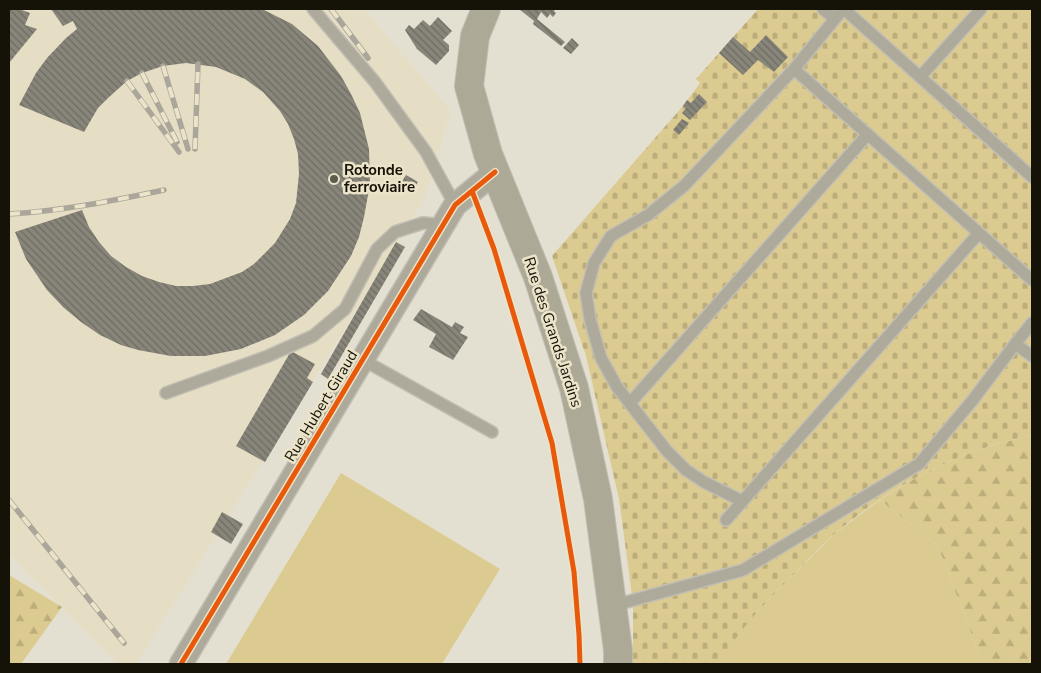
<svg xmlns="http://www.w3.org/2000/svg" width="1041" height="673" viewBox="0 0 1041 673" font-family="'Nunito Sans',sans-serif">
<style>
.built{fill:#e6dec4}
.green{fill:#dccb90}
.forest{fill:url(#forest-firs)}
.cemetery{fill:url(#cemetery-stones)}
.building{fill:url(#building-back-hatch)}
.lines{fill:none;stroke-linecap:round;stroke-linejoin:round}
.service-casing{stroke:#c1beb3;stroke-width:14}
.minor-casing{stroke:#c1beb3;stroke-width:25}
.secondary-casing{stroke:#c1beb3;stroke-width:30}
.service{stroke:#aeaa9b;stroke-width:11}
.minor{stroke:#aeaa9b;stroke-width:22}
.secondary{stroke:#ada997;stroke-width:28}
.rail-casing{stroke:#aaa69a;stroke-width:5.5}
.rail{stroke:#ece4c9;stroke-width:4;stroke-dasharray:11;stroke-linecap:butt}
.cycleway-casing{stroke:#ece4c9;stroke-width:8}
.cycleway{stroke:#e8590c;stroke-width:5}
.poi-dot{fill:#5d5a4e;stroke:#ece4c9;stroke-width:2}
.labels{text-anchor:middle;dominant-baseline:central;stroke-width:5;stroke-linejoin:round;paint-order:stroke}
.poi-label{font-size:15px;font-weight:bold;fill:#151208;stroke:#ece4c9;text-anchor:start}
.street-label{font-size:15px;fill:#151208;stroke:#ece4c9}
</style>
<defs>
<pattern id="forest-firs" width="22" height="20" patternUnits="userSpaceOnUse" patternTransform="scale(1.25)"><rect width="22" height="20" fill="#dccb90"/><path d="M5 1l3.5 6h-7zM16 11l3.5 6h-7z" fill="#bcad7b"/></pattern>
<pattern id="cemetery-stones" width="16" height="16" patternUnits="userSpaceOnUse" patternTransform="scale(1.25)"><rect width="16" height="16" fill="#dccb90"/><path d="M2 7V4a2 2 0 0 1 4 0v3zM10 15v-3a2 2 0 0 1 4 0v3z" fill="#bcad7b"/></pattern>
<pattern id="building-back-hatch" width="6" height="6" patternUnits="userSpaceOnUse" patternTransform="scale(1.25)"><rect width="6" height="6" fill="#88857a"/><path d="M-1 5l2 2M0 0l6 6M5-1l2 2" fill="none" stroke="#6e6b62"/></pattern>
</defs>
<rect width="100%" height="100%" fill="#e4e0d1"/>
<path class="built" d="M9,9h355l87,102 -26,87 -91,149 -198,317h-18l-109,-110z"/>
<path class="green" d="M341,473l159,96 -58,95h-216z
M880,500l58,46 45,118h-263l9,-17 20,-26 23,-25 62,-62z"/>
<path class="forest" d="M1032,435v229h-49l-45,-118 -58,-46c47,-32 97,-53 152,-65z
M9,575l53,32 -41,57h-12z"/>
<path class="cemetery" d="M758,9h274v426c-77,17 -137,49 -198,99 -15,13 -28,28 -43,43 -27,27 -53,53 -71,87h-87v-61l-14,-104 -33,-143 -34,-100 131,-150 17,-23 -4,-4z"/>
<path class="building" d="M9,9h10l11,4 -5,12 12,4 -28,34z
M51,9h211l30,15 26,22 23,30 10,18 9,19 9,36 1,35 -6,33 -5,20 -8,19 -23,35 -24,24 -29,20 -34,14 -36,7h-34l-33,-6 -17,-5 -21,-10 -19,-13 -18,-15 -16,-17 -21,-31 -11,-27 67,-22 7,17 10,15 12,14 15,11 16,9 17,6 17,4h17l17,-2 32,-12 12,-8 21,-21 15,-24 6,-16 3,-29 -1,-20 -4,-15 -6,-15 -8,-13 -17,-19 -18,-13 -29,-12 -30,-4 -23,3 -21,7 -15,8 -19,17 -10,10 -14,24 -65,-27 17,-32 11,-15 19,-20 11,-9 -4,-8 -10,5z
M519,9h36l-1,2 2,2 -3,4 -3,-3 -3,4 -6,-6 -4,7 28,23 -4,4 -28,-22 1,-3z
M438,17l14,14 -9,9 6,5v6l-13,14 -19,-16 -12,-19 4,-5 5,4 9,-9 7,6z
M766,35l22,22 -14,15 -16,-12 -15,15 -24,-22 14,-16 17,15z
M572,38l7,7 -8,9 -8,-6z
M699,94l8,8 -17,18 -8,-7 4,-5 -3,-2 4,-6 4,3z
M682,119l7,4 -10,12 -6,-5z
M406,175l12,7 -6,9 -11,-8z
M396,242l9,5 -77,132 -7,-5z
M421,309l31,18 3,-5 9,5 -4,6 8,4 -15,23 -24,-13 7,-13 -23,-14z
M291,351l24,13 -8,14 6,4 -48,80 -29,-16z
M222,512l21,12 -12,20 -20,-12z"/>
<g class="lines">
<g class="service-casing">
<path id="service" d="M313,9l62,73 51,70 29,53
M823,9l12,10
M843,9l-49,60 238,211
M844,9l188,168
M920,77l61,-68
M1032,323l-17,21 17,12
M363,360l129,72
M166,393l102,-37 45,-20 32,-27 32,-60 18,-17 28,-9 21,2
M630,403l238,-269
M742,501l-38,-19 -18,-12 -19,-19 -50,-64 -16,-29 -11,-39 -4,-26 8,-30 17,-27 37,-21 36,-29 110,-117
M726,520l253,-287
M612,606l131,-36 176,-106 53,-63 43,-57"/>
</g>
<g class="minor-casing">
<path id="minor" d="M181,664l274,-459 40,-33"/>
</g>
<g class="secondary-casing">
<path id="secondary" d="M486,9l-11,27 -6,50 19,68 50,123 36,111 24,111 20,151v14"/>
</g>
<use href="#service" class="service"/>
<use href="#minor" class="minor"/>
<use href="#secondary" class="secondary"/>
<g class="rail-casing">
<path id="rail" d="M331,9l37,49
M163,66l25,83
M142,73l35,69
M127,81l52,71
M195,149l3,-85
M9,214c52,-3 103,-13 155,-24
M9,500l115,143"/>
</g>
<use href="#rail" class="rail"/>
<g class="cycleway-casing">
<path id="cycleway" d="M472,191l22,58 58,194 22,129 5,63 1,29
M181,664l274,-459 40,-33"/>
</g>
<use href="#cycleway" class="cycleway"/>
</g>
<circle class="poi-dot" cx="334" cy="179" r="5"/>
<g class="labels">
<g class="poi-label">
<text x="344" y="170">Rotonde<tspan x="344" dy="17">ferroviaire</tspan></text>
</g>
<g class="street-label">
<text transform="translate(553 332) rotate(72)">Rue des Grands Jardins</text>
<text transform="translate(321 406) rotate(-59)">Rue Hubert Giraud</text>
</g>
</g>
<rect width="1041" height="673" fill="none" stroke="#151208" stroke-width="20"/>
</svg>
